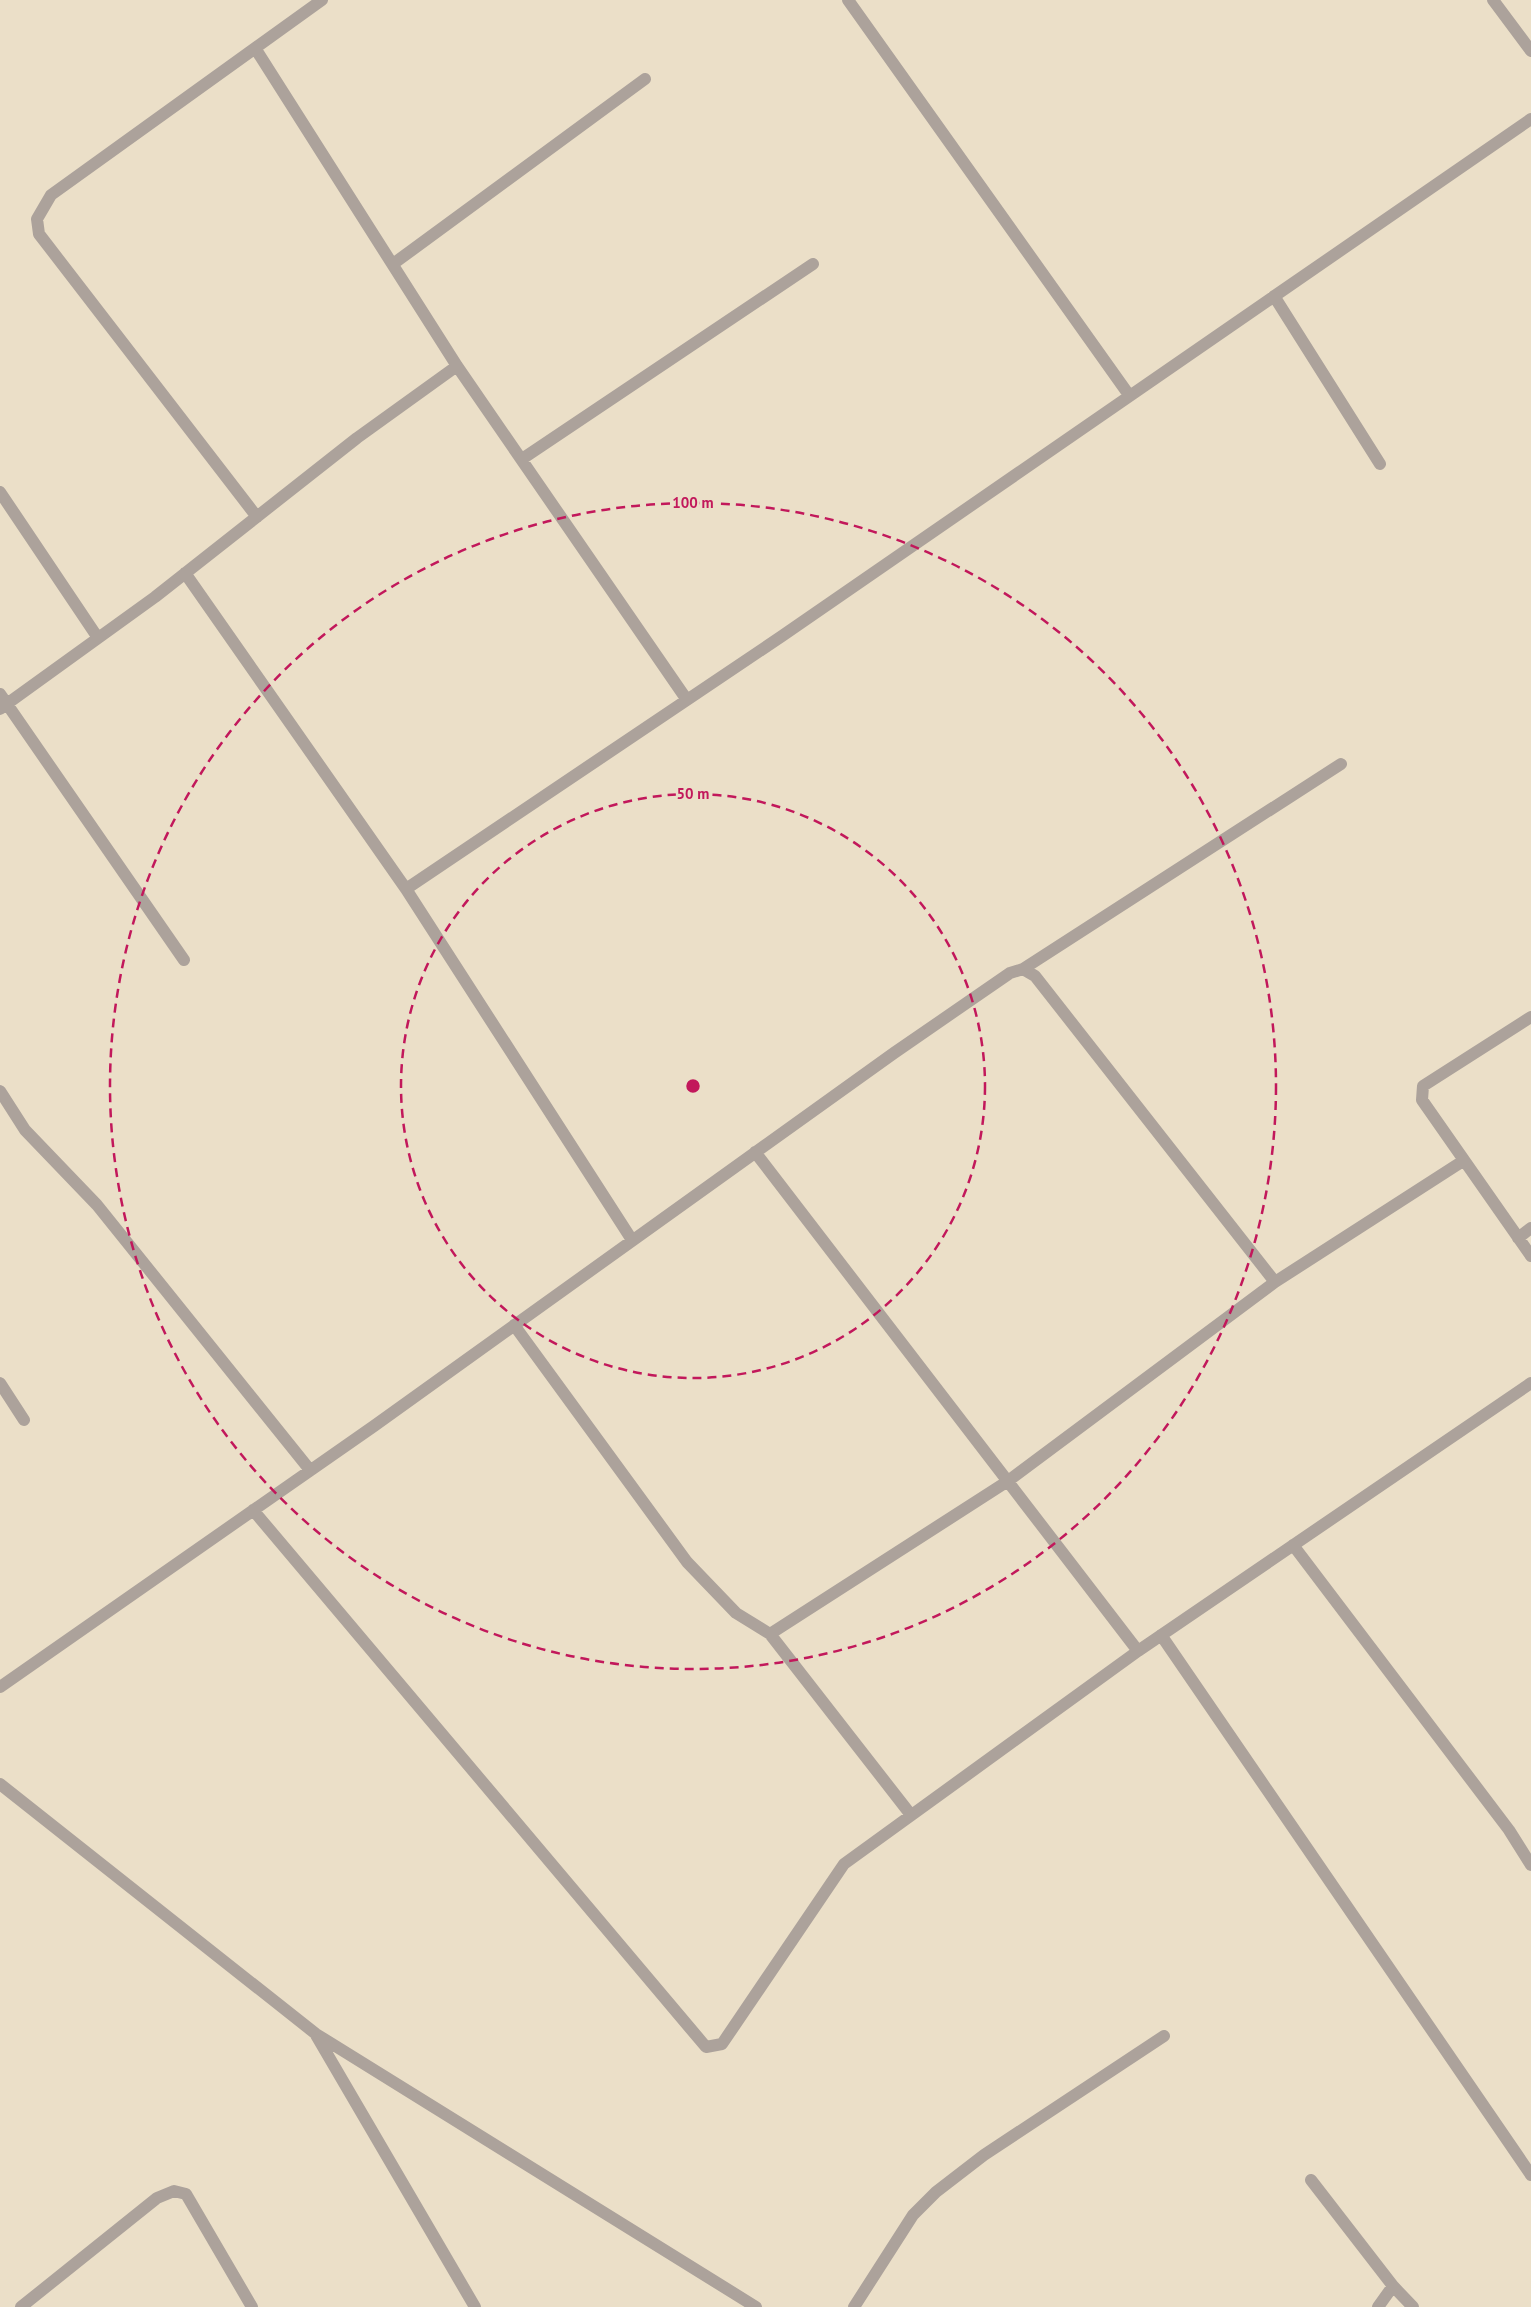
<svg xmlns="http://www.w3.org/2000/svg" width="1531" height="2307" viewBox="0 0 1531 2307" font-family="'PT Sans',sans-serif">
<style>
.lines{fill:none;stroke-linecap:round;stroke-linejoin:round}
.minor{stroke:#aca29b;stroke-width:12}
.ring{fill:none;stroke:#c2185b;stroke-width:2.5;stroke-dasharray:9 6}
.centre{fill:#c2185b;stroke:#ebdfc8;stroke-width:2.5}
.ring-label{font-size:15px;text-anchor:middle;font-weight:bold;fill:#c2185b;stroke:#ebdfc8;stroke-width:5;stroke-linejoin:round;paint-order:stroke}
</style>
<rect width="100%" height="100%" fill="#ebdfc8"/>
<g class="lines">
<path class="minor" d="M848,0l281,395
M1493,0l38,51
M255,48l202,318 230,334
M393,264l252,-185
M1274,296l106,168
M522,459l291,-195
M0,492l98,146
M257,517l-218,-283 -2,-15 14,-24 271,-195
M185,573l221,316 226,351
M0,694l184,266
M0,709l155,-112 202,-159 100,-72
M406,889l376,-253 749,-517
M1023,969l12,7 240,306
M1531,1017l-108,69 -1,14 109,156
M0,1091l25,39 72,75 213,265
M755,1152l383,499
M1518,1238l13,-10
M514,1325l173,237 49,51 34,21 141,181
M0,1383l24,37
M253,1510l453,537 16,-3 122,-180 294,-213 393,-268
M1293,1545l216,285 22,35
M770,1634l238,-153 267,-199 188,-121
M1161,1635l370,540
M0,1687l374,-261 520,-373 116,-80 13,-4 318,-205
M0,1784l316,250 440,273
M316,2035l159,272
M1311,2180l82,106 20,21
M21,2307l136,-109 17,-7 12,3 66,113
M854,2307l59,-92 23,-23 48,-37 180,-119
M1378,2307l15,-21"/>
</g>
<g class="ring">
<circle cx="693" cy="1086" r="292"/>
<circle cx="693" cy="1086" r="583"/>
</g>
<circle cx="693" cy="1086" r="8" class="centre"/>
<g class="ring-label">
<text x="693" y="508">100 m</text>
<text x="693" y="799">50 m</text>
</g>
</svg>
